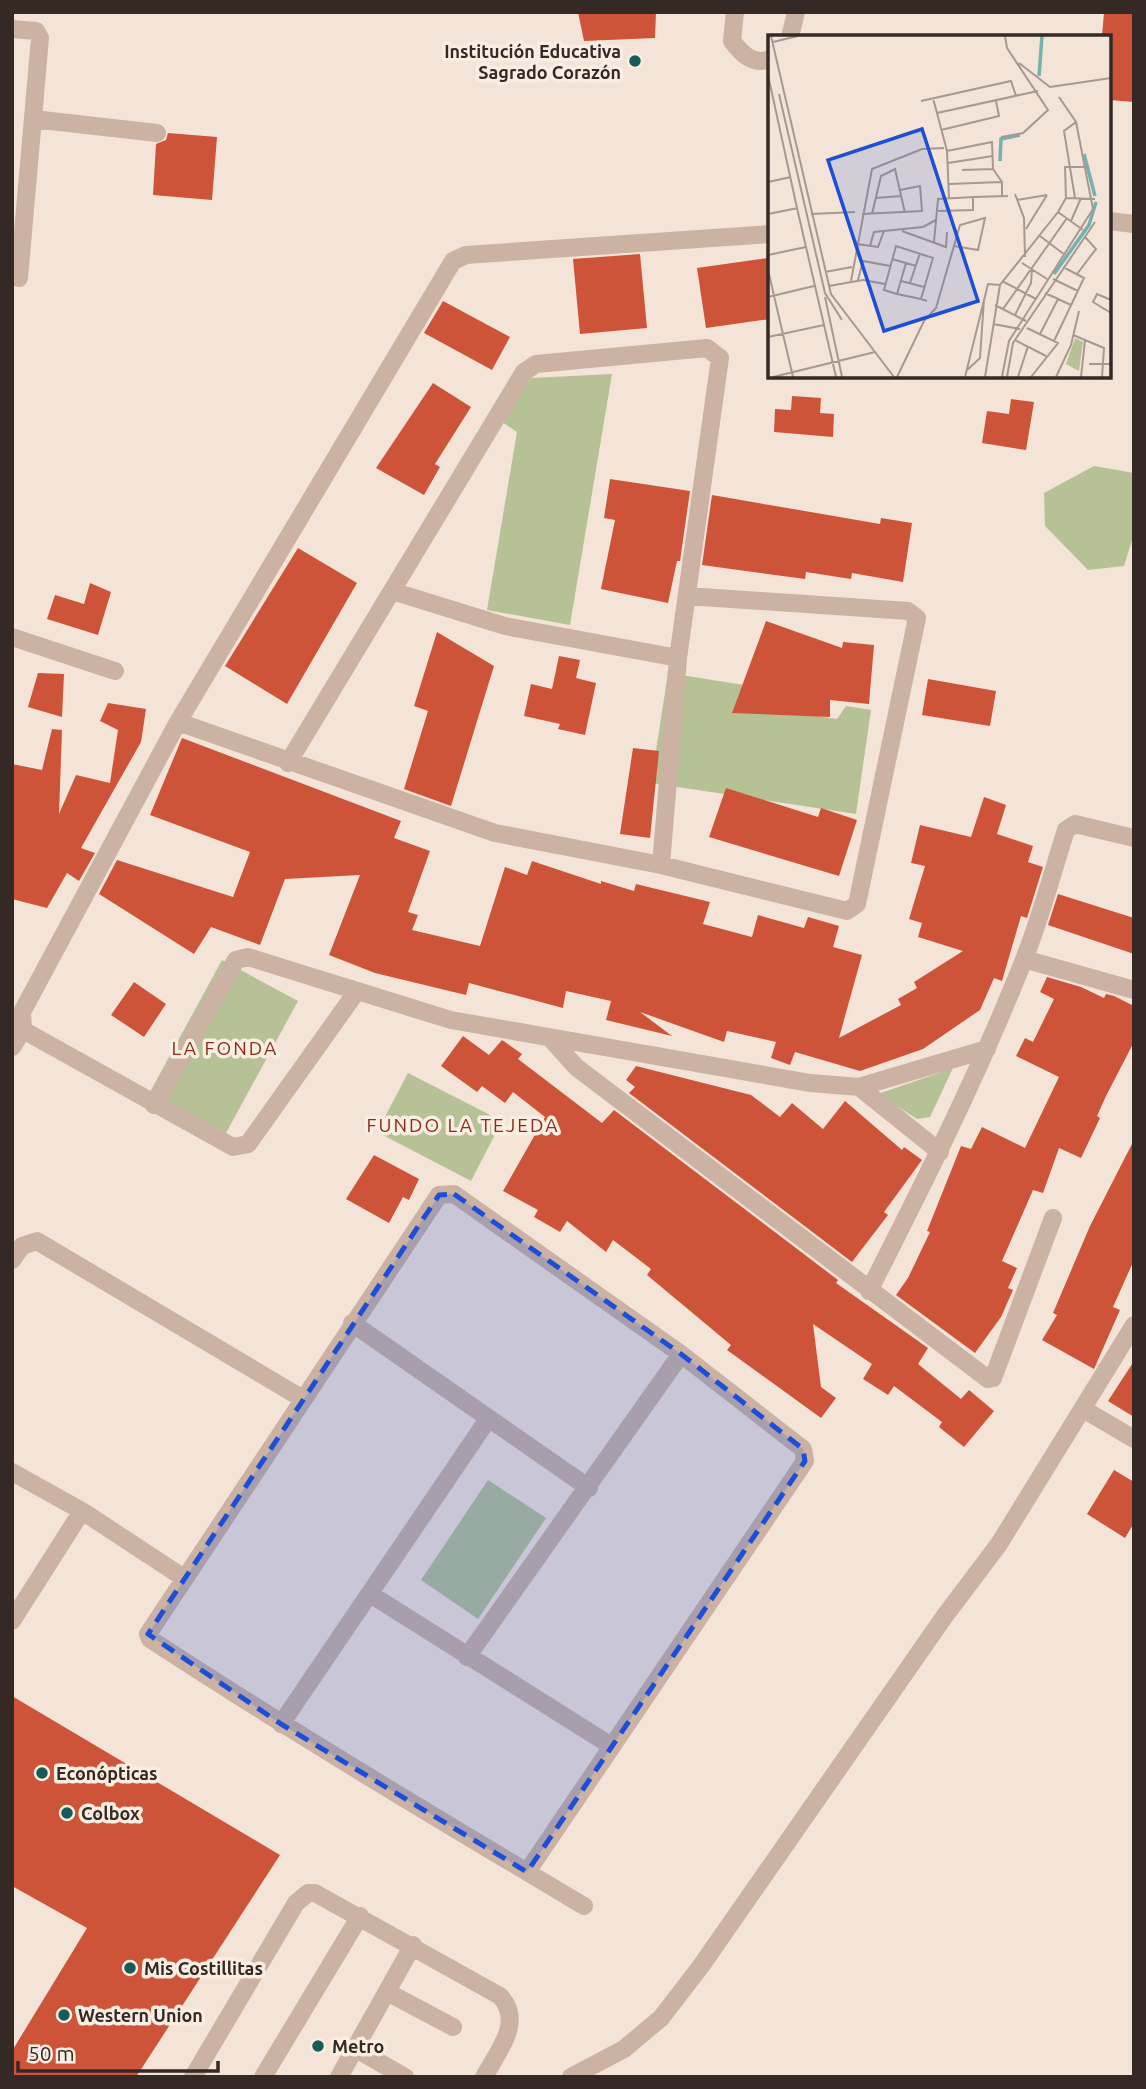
<svg xmlns="http://www.w3.org/2000/svg" width="1146" height="2089" viewBox="0 0 1146 2089" font-family="Ubuntu,sans-serif">
<style>
.green{fill:#b6c296}
.building{fill:#ce5439}
.lines{fill:none;stroke-linecap:round;stroke-linejoin:round}
.minor{stroke:#cbb2a2;stroke-width:18}
.marked{fill:#1d4ed8;fill-opacity:0.2;stroke:#1d4ed8;stroke-width:5;stroke-dasharray:14 9;stroke-linejoin:round}
.poi-dot{fill:#185959;stroke:#faeee3;stroke-width:2.5}
.labels{text-anchor:middle;dominant-baseline:central;stroke-width:7;stroke-linejoin:round;paint-order:stroke}
.poi-label{font-size:18px;font-weight:bold;fill:#352925;stroke:#faeee3;text-anchor:start}
.neighbourhood-label{font-size:19px;letter-spacing:2px;fill:#892d19;stroke:#faeee3}
.inset-river{fill:none;stroke:#74b1b0;stroke-width:3.5}
.inset-road{fill:none;stroke:#a79990;stroke-width:2}
.view{fill:#1d4ed8;fill-opacity:0.15;stroke:#1d4ed8;stroke-width:3.5}
.inset-edge{fill:none;stroke:#352925;stroke-width:3.5}
</style>
<rect width="100%" height="100%" fill="#f3e4d7"/>
<path class="green" d="M612,374l-42,251 -83,-15 30,-178 -15,-10 29,-44z
M1094,466l40,7v61l-10,32 -36,4 -43,-44 -1,-33z
M668,673l83,13 -3,19 89,14 9,-13 25,4 -15,104 -205,-31z
M222,960l76,41 -72,132 -76,-41z
M953,1068l-23,49 -13,2 -39,-25z
M408,1073l94,48 -31,60 -94,-49z
M488,1480l58,38 -68,101 -57,-39z"/>
<path class="building" d="M578,12h78l-1,26 -71,3z
M1104,12h30v90l-25,-2v-63h-7z
M168,133l49,4 -5,63 -59,-5 3,-51 10,-4z
M640,254l7,74 -67,6 -7,-75z
M768,258l2,61 -64,9 -9,-60z
M443,301l67,36 -18,33 -68,-37z
M433,383l38,24 -36,57 5,3 -16,28 -48,-27z
M792,396l29,2 -1,15 14,1 -1,23 -59,-5 1,-23 16,1z
M1011,399l23,3 -8,48 -44,-7 5,-32 22,3z
M610,479l80,12 -10,70h-3l-9,42 -67,-14 14,-69 -11,-2z
M712,495l168,29 1,-6 31,5 -9,59 -51,-9 -1,6 -45,-7 -1,7 -103,-14z
M298,548l59,35 -70,121 -62,-38z
M90,583l21,9 -13,43 -51,-16 8,-24 29,9z
M766,621l76,27 1,-6 31,3 -5,59 -39,-4v17l-98,-4z
M437,632l57,34 -43,140 -47,-17 24,-78 -14,-5z
M559,656l21,4 -4,18 20,5 -11,52 -27,-6 2,-5 -36,-8 7,-32 21,5z
M38,673l26,1 -2,43 -34,-10z
M928,679l68,12 -6,35 -68,-11z
M108,703l38,6 -5,33 -60,106 14,5 -16,28 -12,-8 -20,35 -35,-9v-135l30,6 10,-41 10,1 -3,84 17,-39 34,8 8,-53 -18,-9z
M182,738l219,83 -7,17 36,13 -22,61 10,3 -6,15 68,16 25,-79 22,8 5,-14 69,23v-3l33,10 2,-7 74,18 -7,22 49,13 6,-22 46,13 4,-11 31,9 -6,21 29,8 -23,83 62,-33 -3,-6 19,-11 -3,-6 49,-31 -45,-14 4,-14 -13,-4 16,-53 -14,-3 9,-38 51,12 13,-40 22,8 -9,29 36,12 -5,16 15,5 -16,51 -6,-2 -19,65 -8,-3 -14,32 -57,39 -63,22 -65,-19 -5,13 -19,-7 5,-16 -49,-11 -3,11 -84,-30 32,24 -66,-16 5,-19 -45,-10 -3,17 -94,-25 -3,12 -91,-22 -46,-18 31,-80 -75,4 -25,66 -49,-18 -17,27 -95,-60 18,-34 116,37 17,-45 -100,-37z
M633,748l26,3 -9,87 -30,-4z
M726,788l92,29 3,-9 36,12 -18,56 -130,-39z
M1058,894l76,24v36l-86,-29z
M1047,977l34,10 23,11 2,-4 8,2 20,10v36l-28,54 -9,20 3,2 -19,40 -22,-10 -16,45 -10,-3 -31,71 15,7 -9,20 5,2 -12,27 -26,36 -79,-58 12,-17 22,-46 -3,-1 34,-85 10,3 11,-22 43,21 34,-71 -43,-21 9,-18 8,4 21,-43 -14,-7z
M134,982l32,22 -22,33 -33,-22z
M463,1036l26,19 13,-15 20,14 -4,5 84,64 12,-13 224,170 -2,3 92,65 -10,16 43,35 8,-9 25,21 -30,36 -25,-20 3,-5 -48,-36 -6,9 -25,-16 9,-15 -59,-40 8,63 15,11 -15,20 -94,-68 4,-5 -84,-70 4,-6 -38,-29 -7,12 -39,-31 -7,11 -26,-15 4,-7 -35,-19 42,-74 -32,-25 -8,11 -23,-17 -5,6 -36,-26z
M636,1066l115,29 29,22 12,-14 31,26 22,-28 57,49 2,-3 18,13 -38,52 4,3 -36,47 -223,-169 6,-6 -9,-7z
M1134,1140v120l-21,47 7,3 -26,59 -52,-29 15,-25 -4,-2 37,-87z
M374,1155l45,24 -10,21 -6,-3 -14,26 -43,-24z
M1134,1361v56l-26,-16z
M1114,1470l20,12v41l-9,15 -38,-24z
M12,1696l268,159 -144,222h-124v-26l75,-123 -75,-42z"/>
<g class="lines">
<path class="minor" d="M735,12l-3,29c9,12 21,25 38,18
M12,29l24,2 4,7 -21,240
M790,37l6,-25
M33,119l124,14
M1109,221l25,3
M392,591l113,35 173,32
M12,637l103,34
M178,722l317,111 166,32 186,46 10,-7 60,-286 -9,-7 -221,-15
M288,763l236,-391 12,-8 171,-16 13,10 -42,300 -17,207
M1024,959l110,31
M23,1030l210,117 15,-3 109,-153
M551,1039l25,28 412,312 5,-1 60,-160
M12,1047l11,-17 -1,-18 156,-290 275,-461 13,-6 304,-21
M859,1087l81,65
M154,1105l82,-145 12,-3 203,63 359,63 49,4 128,-38
M12,1260l10,-14 15,-5 266,158
M869,1291c55,-108 109,-216 154,-329 17,-42 29,-88 43,-132l9,-6 59,14
M352,1323l237,165
M1083,1409l51,30
M12,1472l70,39 102,67
M370,1594l240,151
M12,1621l70,-110
M467,1657l214,-303
M281,1724l207,-305
M527,1872l278,-411 -2,-12 -122,-95 -227,-160 -15,1 -291,439 2,5c142,93 288,180 434,267
M387,1992l66,35
M356,2049l49,28
M193,2077l103,-174 12,-10h7l185,103c24,26 -2,55 -16,81
M263,2077l97,-161
M339,2077l74,-132
M571,2077l53,-28 37,-31 40,-52 243,-349 55,-73 135,-219"/>
</g>
<path class="marked" d="M454,1194l227,160 122,95 2,12 -278,411 -246,-148 -133,-90 291,-439z"/>
<g class="poi-dot">
<circle cx="635" cy="61" r="7"/>
<circle cx="42" cy="1773" r="7"/>
<circle cx="67" cy="1813" r="7"/>
<circle cx="130" cy="1968" r="7"/>
<circle cx="64" cy="2015" r="7"/>
<circle cx="318" cy="2046" r="7"/>
</g>
<g class="labels">
<g class="poi-label">
<text x="621" y="51" text-anchor="end">Institución Educativa<tspan x="621" dy="21">Sagrado Corazón</tspan></text>
<text x="56" y="1773">Econópticas</text>
<text x="81" y="1813">Colbox</text>
<text x="144" y="1968">Mis Costillitas</text>
<text x="78" y="2015">Western Union</text>
<text x="332" y="2046">Metro</text>
</g>
<g class="neighbourhood-label">
<text x="225" y="1048">LA FONDA</text>
<text x="463" y="1125">FUNDO LA TEJEDA</text>
</g>
</g>
<g transform="translate(768 35)">
<rect width="343" height="343" fill="#f3e4d7"/>
<path d="M307,303l8,4 -4,29 -13,-7z" fill="#b6c296"/>
<path class="inset-river" d="M271,41l3,-40M316,119l11,42M232,126l1,-22 19,-4M286,239l35,-49 7,-23"/>
<path class="inset-road" d="M3,1l60,258 63,83M5,7l25,-6M251,28l31,24 61,-9M0,40l29,133M11,59l46,199 17,27M165,63l14,53 2,47M153,66l90,-20 5,15M169,78l101,-22M173,95l58,-14 -3,-15M233,102l22,-4 25,-23 -41,-62 -2,-12M179,116l45,-9 1,27 9,13v14M180,128l45,-7M194,135l31,-1M0,147l23,-5M181,149l52,-2M247,159l9,24 1,39M205,162l35,-1M108,163l25,-2M298,163l29,1M307,163l-11,-67 12,-9M249,165l30,-5M29,173l39,169M290,177l25,18M0,179l30,-6M43,179l44,-2M94,179l60,-3 -2,-25 -20,4M104,179l9,-38 14,-7 10,44M303,186l10,-23M258,194l21,-34M134,196l44,16 1,-15M272,201l25,19M166,207l4,-43 35,-2v13l-35,1M89,209l21,3 6,-16M102,211l4,-14 49,-5 13,-7M0,220l38,-8M124,224l24,7M254,228l25,16M0,235l25,107M57,237l27,-5M309,239l19,-25 -11,-12M285,244l25,12M90,245l5,-19 27,5M83,246l21,-112 50,-20 22,-1M133,246l23,6M234,246l34,18M142,248l10,-30M61,251l34,-6 22,4M277,258l26,12M129,259l9,-31M0,262l46,-11M57,262l17,80M153,264l12,-41 -37,-12 -12,44 13,4 24,5 6,2M343,265l-14,-6 -4,8 18,11M227,270l31,16M235,274l64,-91M247,280l16,-32 1,-14M225,289l27,5M259,293l31,15 -27,34M272,299l18,-35M305,300l31,13 -2,29M0,302l56,-12M247,305l31,16M286,306l30,-63 -21,-11M321,329h22M198,336l14,-13 4,-59M5,342l102,-25M129,342l27,-56 12,-13 24,-83 25,-7 -7,32 -24,-4M197,342l23,-93 12,1M217,342l15,-92 58,-73 8,-14 -1,-31h22M234,342l7,-36 84,-132 -17,-87 -17,-25M239,342l6,-34 82,-121M250,342l10,-31M288,342l15,-32 8,-34M313,342l4,-37"/>
<path class="view" d="M154,94l56,172 -94,30 -56,-171z"/>
<rect width="343" height="343" class="inset-edge"/>
</g>
<rect width="1146" height="2089" fill="none" stroke="#352925" stroke-width="28"/>
<path d="M18 2061v10h200v-10" fill="none" stroke="#352925" stroke-width="3.5"/>
<text x="28" y="2061" font-size="21" fill="#352925" stroke="#faeee3" stroke-width="5" paint-order="stroke">50 m</text>
</svg>
